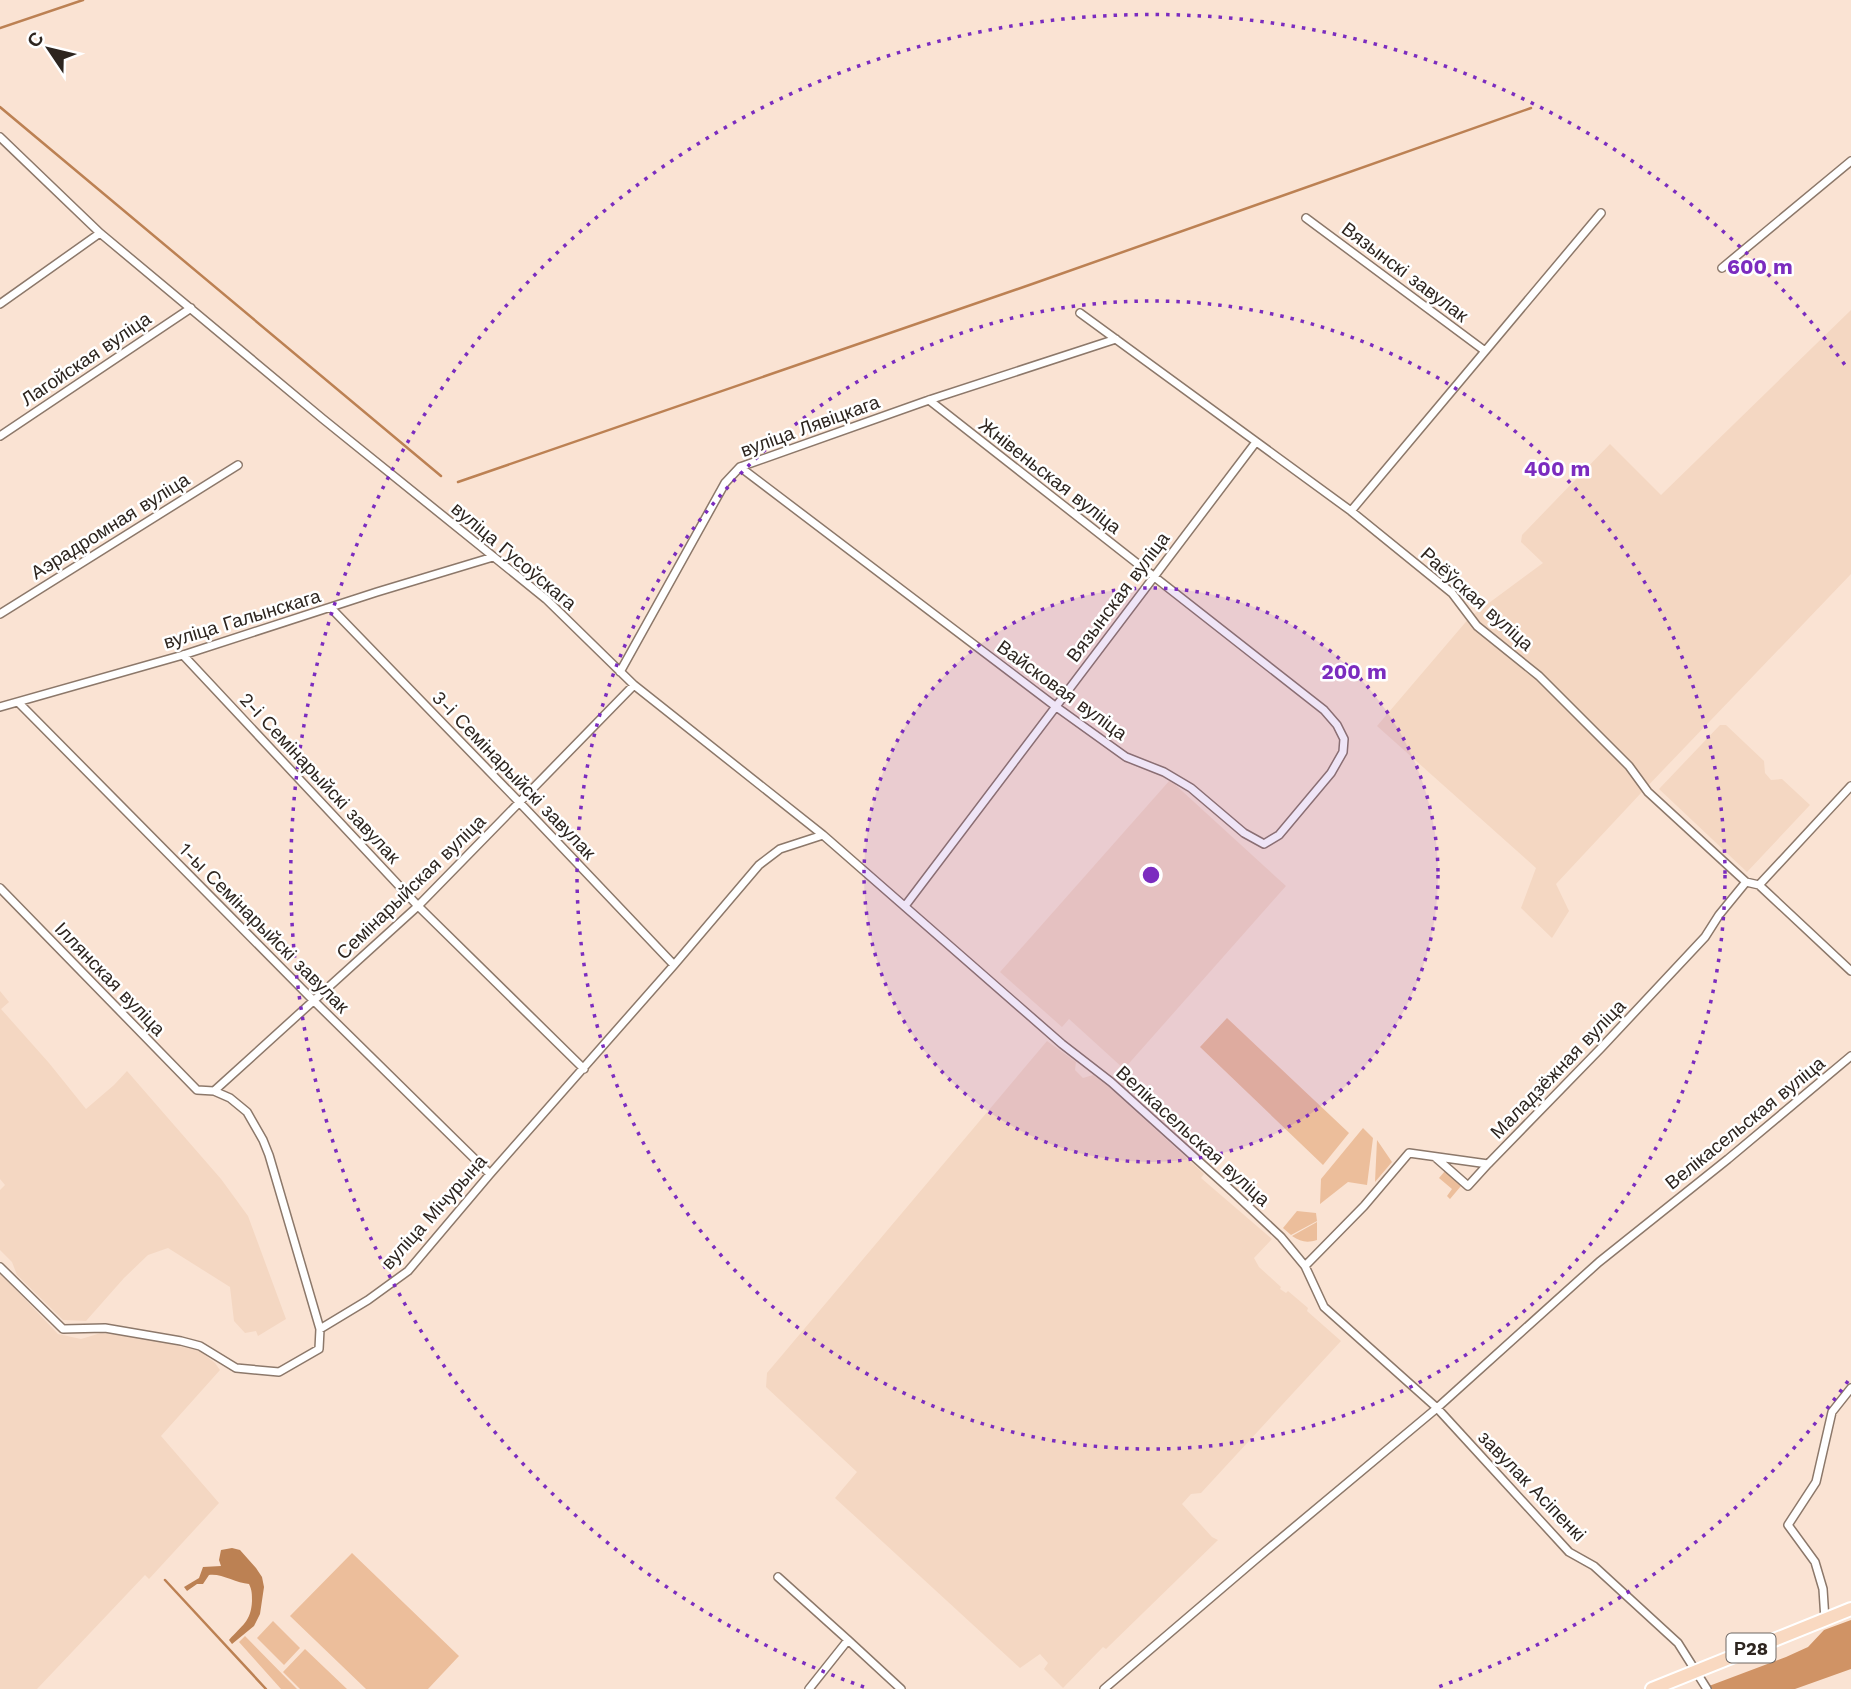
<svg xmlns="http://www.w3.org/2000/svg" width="1851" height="1689" viewBox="0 0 1851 1689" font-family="'Work Sans',sans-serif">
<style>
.built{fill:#f4d7c2}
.green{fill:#ecbe9b}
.forest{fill:#d09365}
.water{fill:#bc8153}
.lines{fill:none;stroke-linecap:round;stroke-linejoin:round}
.stream{stroke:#bc8153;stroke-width:2.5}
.street-casing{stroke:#8c786a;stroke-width:10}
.primary-casing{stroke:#fff;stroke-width:16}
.street{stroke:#fff;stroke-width:7}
.primary{stroke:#f9d9c1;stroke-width:12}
.ring{fill:none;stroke:#7b2cbf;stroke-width:3.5;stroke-dasharray:3.5 7}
.labels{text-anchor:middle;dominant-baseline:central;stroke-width:5;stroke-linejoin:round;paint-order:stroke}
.shield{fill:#fff;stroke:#6c6662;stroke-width:2}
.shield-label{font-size:18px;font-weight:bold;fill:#2d251f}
.street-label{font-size:19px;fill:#2d251f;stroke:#fff}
.centre{fill:#7b2cbf;stroke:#fff;stroke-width:3.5}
.ring-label{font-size:21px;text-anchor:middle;font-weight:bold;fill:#7b2cbf;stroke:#fff;stroke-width:5;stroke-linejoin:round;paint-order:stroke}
</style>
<rect width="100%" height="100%" fill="#fae3d3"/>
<path class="built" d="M1851,310v264l-210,219 -85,91 13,27 -17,27 -31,-30 15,-40 -159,-142 93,-109 73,-54 -22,-21 1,-7 88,-91 51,51z
M1720,725h6l38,36 1,12 6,7 11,-1 28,26 -63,67 -88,-83z
M1170,780l116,106 -162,183 -55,-50 -7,8 -62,-55z
M0,991l9,11 -8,7 48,54 37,46 28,-24 13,-14 94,108 27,37 38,103 -28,17 -2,-5 -11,2 -11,-12 -4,-34 -62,-39 -20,7 -24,23 -38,43 -23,-1 -46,-45 -5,-13 -12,-12v-60l5,-5 -5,-6z
M1047,1041l29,21 -1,8 8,8 10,-3 14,10 97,89 -3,4 71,61 -18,19 5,9 22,20 -1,2 6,4 2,-2 20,17 -1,3 34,30 -140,152 -10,1 -9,10 30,33 6,3 -112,109 -3,-2 -40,41 -19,-19 4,-6 -8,-9 -20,14 -185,-170 22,-26 -91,-85 1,-14z
M0,1273l58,61 23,5 20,-6 48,6 51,12 15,12 5,7 -59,66 58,67 -70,76 -4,-4 -108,114h-37z"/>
<path class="green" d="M1227,1018l122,115 -26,32 -123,-118z
M1363,1128l10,10 -6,47 -19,-3 -28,22 1,-25z
M1377,1140l15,22 -17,20z
M1445,1171l16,15 -11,13 -3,-3 5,-7 -13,-11z
M1297,1211l19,2 1,8 -26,14 -8,-7z
M1317,1222v18c-10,3 -16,2 -25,-4z
M352,1553l107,103 -31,33h-62l-76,-73z
M273,1621l27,27 -16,17 -27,-27z
M245,1636l52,53h-16l-42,-47z
M305,1649l42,40h-47l-17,-17z"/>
<path class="forest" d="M1851,1620v49l-56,20h-94l85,-32 22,-10 16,-17z"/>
<path class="water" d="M232,1548l8,2 16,18 6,9 2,10 -4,27 -6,12 -22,18 -3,-4c13,-15 22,-18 23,-39 0,-7 0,-11 -3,-17 -13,-1 -28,-11 -40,-9l-6,9h-6l-10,7 -3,-4 15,-9 4,-11 18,-1 -2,-6 2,-10z"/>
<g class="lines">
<path class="stream" d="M0,28l83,-28
M0,107l441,369
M458,482l577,-199 496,-175
M165,1580l101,109"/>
<g class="street-casing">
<path id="street" d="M0,137l100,96 223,186 223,180 88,86 189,150 239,209 49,38 122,110 48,45 24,29 19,41 113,101 132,144 25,14 84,77 29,46
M1306,218l179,133
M1722,268l129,-107
M0,304l100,-71
M1080,313l271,198 101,82 25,33 62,50 90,90 19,26 98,90 13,3
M0,436l191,-128
M740,467l315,239 71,51 38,15 27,16 53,45 20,11 15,-9 52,-62 12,-21 1,-13 -7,-14 -13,-15 -395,-310
M1351,511l250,-298
M331,608l189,195 154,162
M0,614l238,-149
M183,655l235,251 166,163
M620,672l105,-189 15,-16 189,-67 187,-61
M19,703l294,297 177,174
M0,707l183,-52 194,-63 116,-35
M1759,885l92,-99
M1759,885l92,86
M0,888l197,202 17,1 204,-185 216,-221
M905,906l351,-464
M1435,1157l33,29 20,-22
M1305,1266l59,-60 45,-53 79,11 113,-116 104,-111 14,-22 27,-33
M0,1267l63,62 42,-1 76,13 19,5 36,22 43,4 40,-23 1,-20 -51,-174 -6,-15 -16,-28 -17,-14 -16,-7
M320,1329l48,-29 40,-29 82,-97 184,-209 85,-100 21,-16 43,-14
M778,1577l70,63
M1825,1620l-2,-31 -8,-27 -27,-37 28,-43 16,-70 19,-24
M809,1689l39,-49 53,49
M1104,1689l151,-129 182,-152 162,-146 129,-103 123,-103"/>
</g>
<g class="primary-casing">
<path id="primary" d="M1652,1689l199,-80"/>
</g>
<use href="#street" class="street"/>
<use href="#primary" class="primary"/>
</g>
<circle cx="1151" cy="875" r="287" fill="#7b2cbf" fill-opacity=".12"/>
<g class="ring">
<circle cx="1151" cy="875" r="287"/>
<circle cx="1151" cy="875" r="574"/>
<path d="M1848 1381A861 861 0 0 1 1438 1687M864 1687A861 861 0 1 1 1848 369"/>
</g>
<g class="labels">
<rect class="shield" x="1726.5" y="1633.5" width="49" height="29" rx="5"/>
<g class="shield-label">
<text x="1751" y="1648">Р28</text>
</g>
<g class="street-label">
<text transform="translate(1405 272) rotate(37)">Вязынскі завулак</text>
<text transform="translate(86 359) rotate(-34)">Лагойская вуліца</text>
<text transform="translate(810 426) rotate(-20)">вуліца Лявіцкага</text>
<text transform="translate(1050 476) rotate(38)">Жнівеньская вуліца</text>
<text transform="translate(110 526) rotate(-32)">Аэрадромная вуліца</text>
<text transform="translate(514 556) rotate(40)">вуліца Гусоўскага</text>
<text transform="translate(1118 597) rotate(-53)">Вязынская вуліца</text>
<text transform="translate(1477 599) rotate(42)">Раёўская вуліца</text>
<text transform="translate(242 619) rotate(-17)">вуліца Галынскага</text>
<text transform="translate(1062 690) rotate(36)">Вайсковая вуліца</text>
<text transform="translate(514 775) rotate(46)">3-і Семінарыйскі завулак</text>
<text transform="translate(320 778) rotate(47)">2-і Семінарыйскі завулак</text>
<text transform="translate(411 887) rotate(-44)">Семінарыйская вуліца</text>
<text transform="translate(264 928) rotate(45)">1-ы Семінарыйскі завулак</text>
<text transform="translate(110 979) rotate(46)">Іллянская вуліца</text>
<text transform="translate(1558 1069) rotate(-46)">Маладзёжная вуліца</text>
<text transform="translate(1745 1123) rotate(-39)">Велікасельская вуліца</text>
<text transform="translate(1193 1136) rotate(42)">Велікасельская вуліца</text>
<text transform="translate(434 1212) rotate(-48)">вуліца Мічурына</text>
<text transform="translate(1532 1486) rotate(46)">завулак Асіпенкі</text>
</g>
</g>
<circle cx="1151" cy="875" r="10" class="centre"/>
<g class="ring-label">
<text x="1760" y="274">600 m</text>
<text x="1557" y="476">400 m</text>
<text x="1354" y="679">200 m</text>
</g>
<g transform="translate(49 49) rotate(305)" stroke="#ffffff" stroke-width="5" paint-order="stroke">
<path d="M0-5L12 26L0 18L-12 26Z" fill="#2d251f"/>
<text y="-10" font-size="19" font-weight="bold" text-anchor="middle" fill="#2d251f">С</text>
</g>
</svg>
